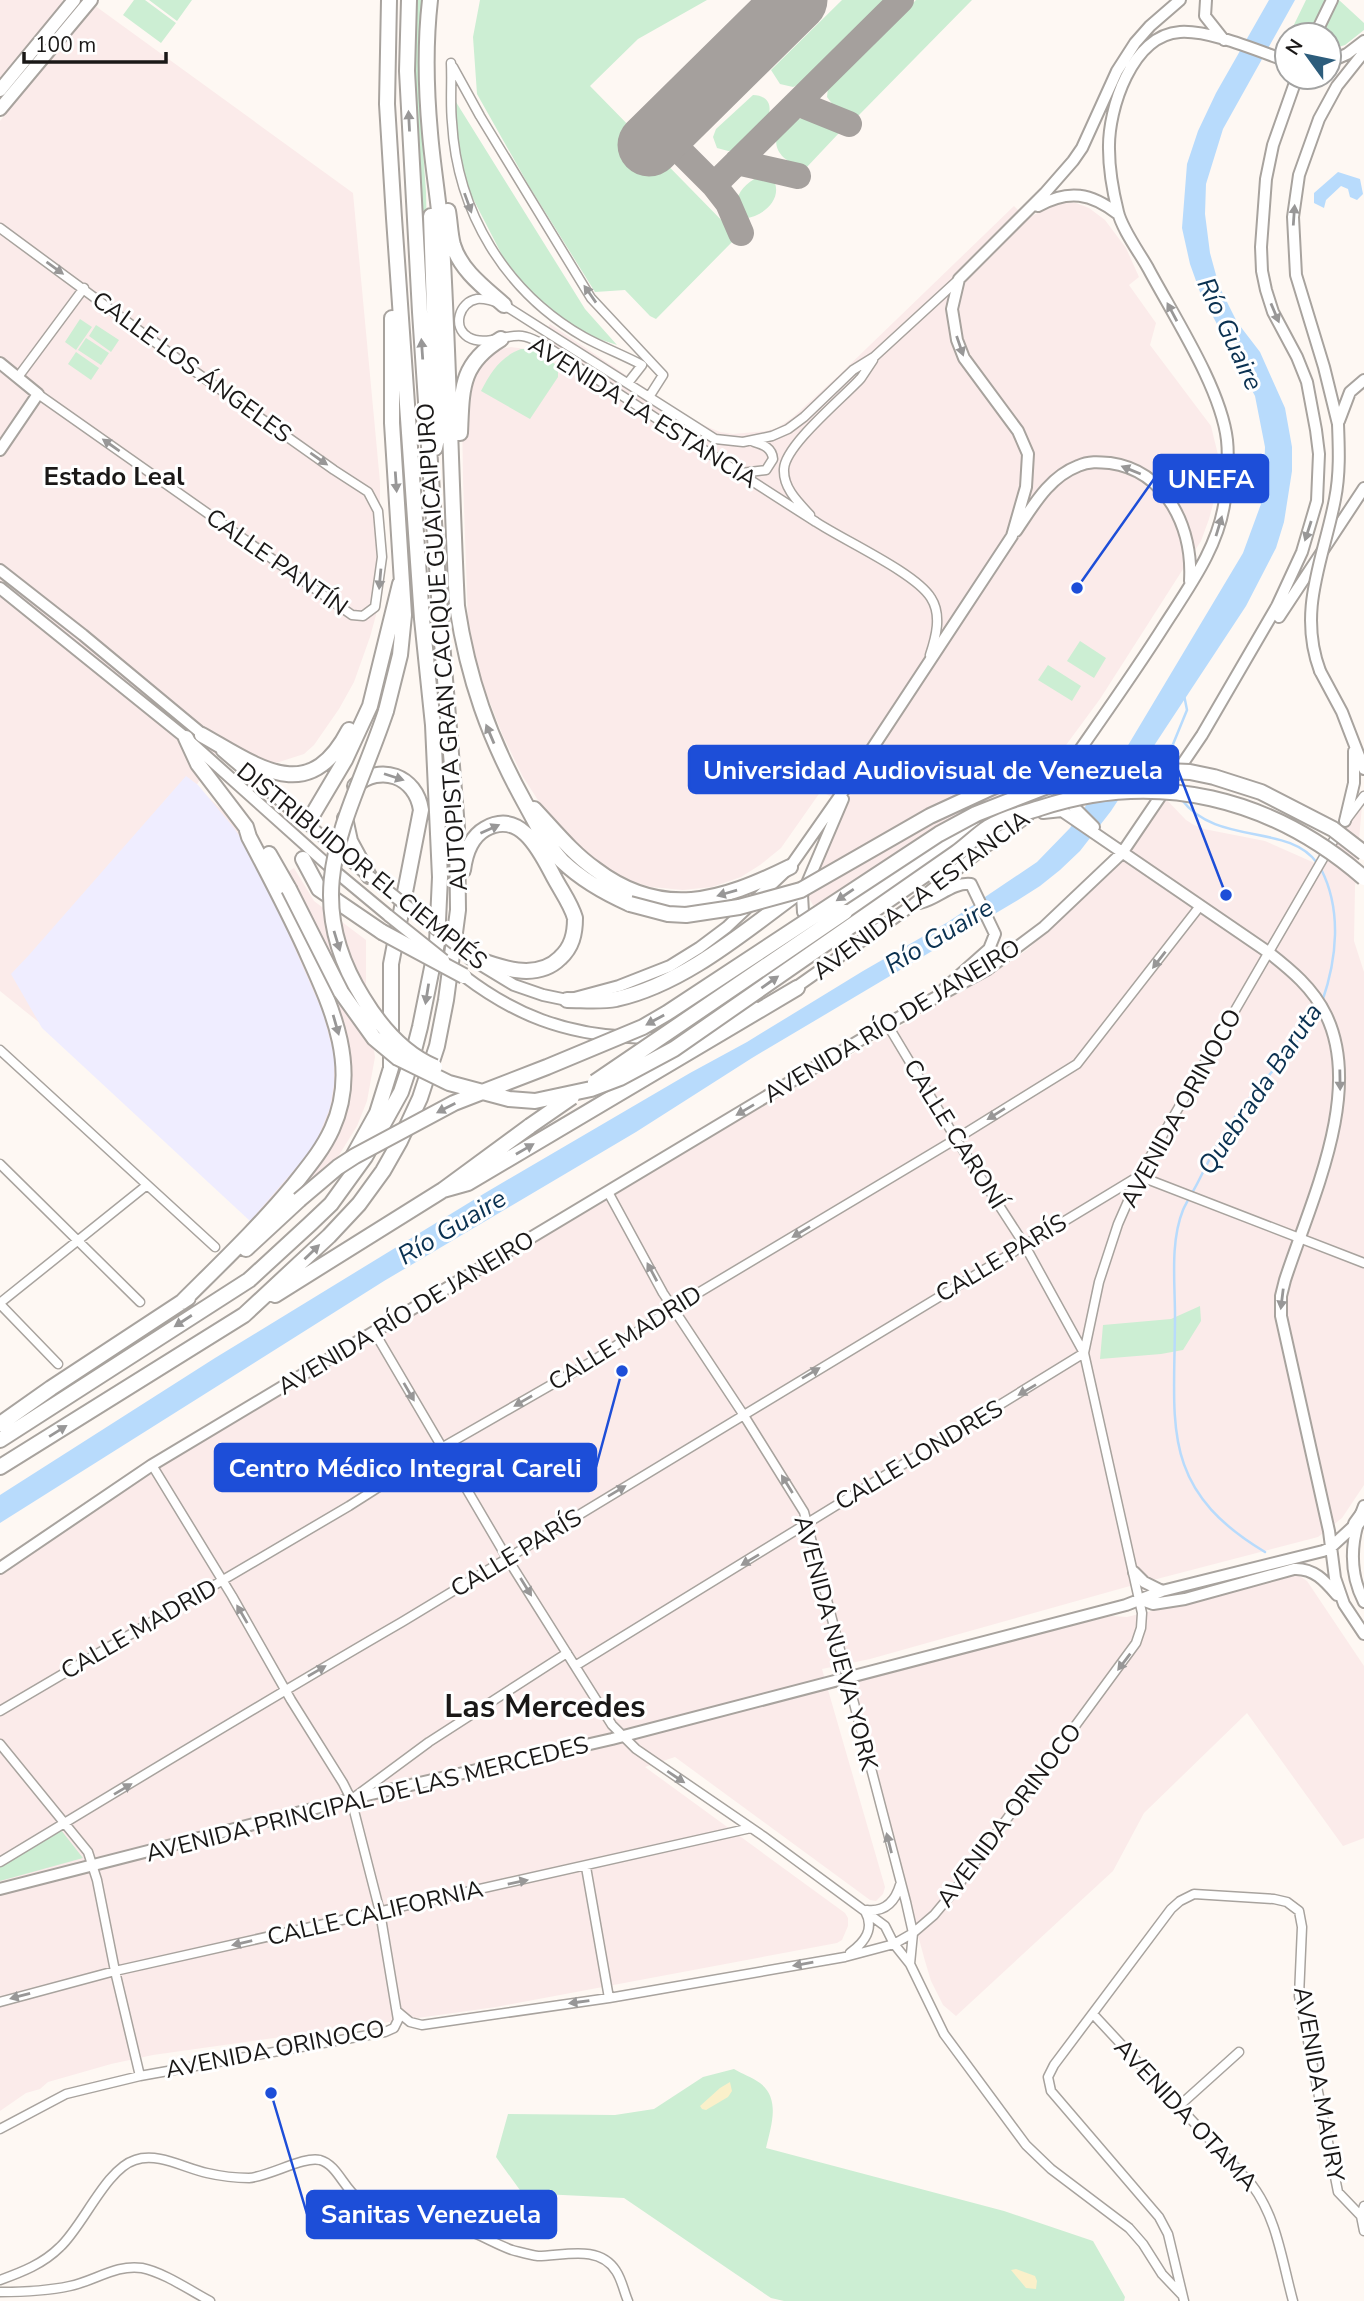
<svg xmlns="http://www.w3.org/2000/svg" width="1364" height="2301" viewBox="0 0 1364 2301" font-family="'Nunito Sans',sans-serif">
<style>
.commercial{fill:#fbebea}
.industrial{fill:#efedff}
.green{fill:#cceed3}
.sand{fill:#faf0ca}
.water{fill:#b8dbfc}
.lines{fill:none;stroke-linecap:round;stroke-linejoin:round}
.stream{stroke:#b8dbfc;stroke-width:2.5}
.taxiway{stroke:#a5a09d;stroke-width:26}
.runway{stroke:#a5a09d;stroke-width:63}
.street-casing{stroke:#a8a39e;stroke-width:11}
.secondary-casing{stroke:#a8a39e;stroke-width:14}
.primary-casing{stroke:#a8a39e;stroke-width:16}
.highway-casing{stroke:#a8a39e;stroke-width:18}
.street{stroke:#fff;stroke-width:8}
.secondary{stroke:#fff;stroke-width:10}
.primary{stroke:#fff;stroke-width:12}
.highway{stroke:#fff;stroke-width:14}
.secondary-bridge-casing{stroke:#a8a39e;stroke-width:14;stroke-linecap:butt}
.highway-bridge-casing{stroke:#a8a39e;stroke-width:18;stroke-linecap:butt}
.secondary-bridge{stroke:#fff;stroke-width:10}
.highway-bridge{stroke:#fff;stroke-width:14}
.oneway{fill:#989797}
.labels{text-anchor:middle;dominant-baseline:central;stroke-width:6;stroke-linejoin:round;paint-order:stroke}
.street-label{font-size:24px;fill:#1a1817;stroke:#fff}
.water-label{font-size:26px;font-style:italic;fill:#0a3151;stroke:#fff}
.neighbourhood-label{font-size:26px;font-weight:bold;fill:#1a1817;stroke:#fff}
.district-label{font-size:32px;font-weight:bold;fill:#1a1817;stroke:#fff}
.leader{fill:none;stroke:#1d4ed8;stroke-width:2.5}
.callout-dot{fill:#1d4ed8;stroke:#fff;stroke-width:2.5}
.callout{fill:#1d4ed8;stroke:#1d4ed8;stroke-width:2.5}
.callout-label{font-size:26px;text-anchor:middle;font-weight:bold;fill:#fff}
</style>
<rect width="100%" height="100%" fill="#fef8f3"/>
<path class="commercial" d="M0,0h63l-1,2 5,3 -67,78z
M94,5l259,188 27,289v103l-4,30 -6,22 -16,45 -15,27 -25,36 -10,9 -28,9 -12,-1 -17,-8 -22,-15 -29,47 27,25 14,17 33,55 24,-15 20,33 52,39v58l9,59 -8,44 -10,25 -29,47 -62,60 -154,-145 -71,-64 -41,-33v-870z
M1063,202l13,1 13,5 16,12 21,28 13,29 -10,8 27,38 -6,22 61,81 8,33 -3,34 -7,26 -8,22 -101,158 -45,61 -109,68 -125,91 -12,-21 -2,-11 33,-85 -19,-11 -40,57 -21,17 -19,12 -29,10 -29,3 -32,-3 -18,-5 -29,-15 -31,-24 -26,-29 -24,-37 -20,-41 -20,-51 -10,-33 -5,-30 -5,-143 -1,-65 3,-30 20,-28 16,-7 10,-2 22,3 17,-26 146,98 24,10 13,2 33,-3 11,-3 15,-10 46,-42 176,-170 13,13 24,-14z
M1163,796l23,24 8,5 10,4 61,12 52,23 35,-57 10,-2 -7,82 -1,54 10,31v513l-22,33 -24,19 -188,49 -260,73 -48,10 63,218 -2,7 -7,7 -6,-1 -195,-143 -30,10 200,146 3,5v8l-6,14 -5,3 -341,64 -343,48 -42,9 -63,18 -8,7 -14,4 -26,18v-541l123,-83 287,-175 594,-346 24,-17 92,-87z
M1298,1575l9,6 57,85v172l-21,8 -96,-133 -103,100 -31,58 -157,145 -13,-11 -12,-24 -6,-20 -74,-271 4,-9 95,-28 162,-37 15,1z"/>
<path class="industrial" d="M186,776l12,9 36,43 25,38 64,147 11,42v29l-4,24 -16,39 -64,74 -208,-193 -31,-54 18,-19z"/>
<path class="green" d="M134,0h11l31,23 -15,20 -38,-28z
M149,0h43l-15,21z
M417,0h5l-4,80 8,112 5,212 -19,-342z
M480,0h227l-69,39 -48,47 145,148 -1,6 -78,79 -6,-3 -25,-26 -30,2 -66,-106 -52,-92 -4,-57z
M842,0h43l-85,84 -7,3 -13,-3 -9,-14z
M916,0h56l-113,115 -5,2 -21,-12 -6,-8 1,-10 6,-7z
M1306,0h33l25,23v7l-19,15 -16,5v-15h-40z
M451,94l134,215 32,36 -33,-11 -45,-31 -36,-46 -37,-72 -6,-21z
M753,95c13,0 20,9 15,21l-36,36 -15,-4 -4,-11 3,-8z
M802,118c12,1 29,6 37,15l-33,35c-38,-8 -40,-41 -4,-50z
M758,177l17,6c6,18 -13,34 -30,35 -18,-15 -3,-33 13,-41z
M80,319l12,8 -16,23 -11,-8z
M96,325l23,15 -8,12 -22,-16z
M86,338l23,15 -8,12 -23,-15z
M521,349h11l26,17v11l-28,42 -49,-28c10,-19 19,-34 40,-42z
M76,352l23,16 -8,12 -23,-16z
M1080,641l26,17 -12,20 -27,-17z
M1048,665l33,21 -9,15 -34,-21z
M1200,1306l1,15 -18,29 -22,4 -61,5 3,-34 68,-6z
M61,1830l22,28 -83,23v-14z
M734,2069c8,5 18,8 26,14 21,16 11,43 6,65l238,63 89,30 32,56 -1,4h-340l-13,-3 -147,-100 -102,-5 -26,-36 12,-43 107,1 39,-6 49,-32z"/>
<path class="sand" d="M730,2082l2,9 -4,6 -22,13 -4,-1 -2,-3 20,-18z
M1016,2269l19,7 2,5 -1,8 -10,-1 -15,-18z"/>
<path class="water" d="M1269,0h26l-72,129 -17,55 -1,30 5,39 9,33 18,36 23,30 25,56 7,39v24l-8,51 -8,26 -30,58 -135,205 -31,40 -20,19 -20,16 -22,14 -266,158 -116,74 -252,149 -384,242v-28l215,-137 270,-165 205,-120 57,-31 116,-71 85,-49 89,-60 33,-34 54,-76 119,-199 18,-49 3,-27 1,-30 -10,-51 -55,-104 -10,-28 -8,-36 5,-64 11,-33 18,-38z
M1338,172l22,7 3,15 -6,6 -7,-3 -2,-8 -7,-3 -15,14 -2,8 -10,-5v-10z"/>
<g class="lines">
<path class="stream" d="M1169,754l18,-44 -3,-15
M1182,800c35,46 107,23 135,63
M1321,869c21,41 16,90 1,133
M1265,1552c-107,-64 -90,-128 -90,-236 0,-33 -5,-74 8,-106 4,-9 10,-18 15,-28 12,-24 24,-48 40,-69 26,-35 60,-66 81,-105"/>
<path class="taxiway" d="M797,103l52,21
M662,133l52,52 187,-185
M737,162l61,14
M714,185l14,18 13,30"/>
<path class="runway" d="M649,145l147,-145"/>
<g class="street-casing">
<path id="street" d="M451,63c1,20 -1,40 1,59 5,90 53,170 132,215 18,10 39,18 58,28l-14,18
M453,67l27,49 111,182 72,77 -14,22
M0,228l190,140 144,102 34,22 10,19 4,46 -7,50 -12,9 -11,-1 -314,-221
M18,377l66,-89
M741,473l25,-3 7,-11c-1,-11 -9,-14 -19,-17
M810,515c-12,-13 -27,-27 -26,-46 1,-24 60,-72 77,-91 4,-6 8,-12 12,-18
M930,655c6,-18 12,-40 1,-57 -15,-25 -88,-58 -115,-76 -92,-58 -182,-119 -273,-178 -7,-3 -13,-7 -21,-8 -18,-2 -37,11 -54,1 -16,-10 -9,-35 9,-38 9,-1 19,3 27,6l211,134 28,3 29,-6 16,-7 16,-12 49,-47 21,-13 85,-78
M1346,820l18,-24
M887,1024l69,115 68,105 60,109
M0,1050l215,197
M0,1164l140,138
M1139,1176l225,87
M608,1192l55,101 80,121 61,98 102,390 7,31 -3,31
M0,1303l147,-118
M0,1304l58,60
M375,1333l132,225 105,167 24,24 127,87 122,90 9,18 16,20 34,70 82,111 25,24 78,59 14,16 19,30 20,21
M575,1666l509,-313
M0,1711l349,-205 80,-51 162,-93 82,-54 283,-169 121,-75 123,-158
M0,1744l88,108 9,28 18,91 25,105
M356,1796l73,-54 138,-89
M0,1862c134,-81 267,-162 402,-240l737,-446
M586,1867l23,131
M867,1910c18,2 28,-8 33,-25
M850,1953c15,-11 25,-24 15,-42
M0,2002l115,-31 636,-143
M398,2012l12,10 12,3 187,-27 236,-41 49,-13 19,-11 21,-18 20,-24 182,-248 5,-15 1,-15 -58,-260 15,-71 19,-58 21,-48 200,-345
M1093,2014l159,171c25,33 30,76 41,116
M1179,2106l60,-54
M0,2129l66,-35 74,-18 245,-44 9,-4 4,-8 -18,-108 -29,-113 -8,-16 -52,-83 -59,-104 -80,-131
M1361,2216l3,-10
M0,2280c22,-8 43,-16 60,-33 23,-21 46,-78 75,-87 23,-8 49,8 72,13 13,3 29,5 42,5 22,-2 54,-22 71,-18 18,5 24,30 41,41 30,17 69,17 102,28 17,5 32,15 49,21 8,2 18,5 26,6 25,0 61,-12 78,15 6,9 8,21 12,30
M0,2292c23,0 47,-1 70,-6 25,-5 46,-22 72,-18 21,4 49,23 68,33
M1184,2301l-16,-67 -9,-17 -108,-126 -3,-14 6,-12 117,-156 9,-8 14,-7 80,5 13,3 12,9 3,16 -3,69 39,196 23,24 3,15"/>
</g>
<g class="secondary-casing">
<path id="secondary" d="M1206,0l-1,16 19,24
M1315,35l17,-35
M1329,62l18,-8 17,-13
M1038,206c31,-17 53,-13 80,8
M0,363l38,31 -38,56
M1339,421l11,-29 14,-12
M1338,424l-14,-57 -28,-92 -3,-58 6,-42 20,-56 18,-33 27,-34
M1016,531c17,-25 33,-54 62,-65 11,-5 21,-4 32,-3 57,8 83,66 80,118
M0,570l83,65 124,103
M0,588l186,150 144,129 59,49
M1279,617l85,-129
M1320,671l22,41 22,57
M222,751l142,121
M1066,770c33,-48 67,-95 98,-144 25,-39 56,-81 61,-128 2,-18 4,-40 2,-58 -6,-52 -54,-125 -79,-172 -9,-16 -26,-39 -30,-56 -5,-20 -9,-43 -9,-63 -1,-40 23,-114 71,-117 30,-2 78,19 107,29
M1061,778l-2,9 1,6 34,34
M1043,813l19,-2 206,141c23,18 45,36 58,63 38,78 -16,188 -41,265l-4,16v20l48,215 6,47 9,26 20,30
M1345,821l9,-38v-32
M920,903c18,-4 32,-21 51,-19l24,50 -6,15 -45,40
M811,926l-8,-14 -1,-17 41,-96
M481,965l33,20 29,10 24,5 52,-14 51,-20 29,-18 28,-21 63,-60 68,-97 154,-234 14,-49 2,-33 -10,-23 -54,-73 -7,-18 -5,-31 7,-30 86,-86 28,-32 9,-13 35,-77 18,-28 15,-17 30,-26
M464,976c51,39 101,58 165,61 22,2 42,2 64,-6
M792,990l122,-86 66,-53 47,-34 27,-32
M721,1021l34,-14
M1364,1506c-13,31 -16,65 0,96
M0,1568l152,-103 735,-441 101,-55 56,-42 78,-74 80,-118 75,-129 25,-54 15,-51 2,-47 -3,-24 -9,-48 -10,-25 -24,-45 -7,-22 -4,-19 -1,-24 5,-68 7,-34 24,-68
M1134,1572l10,10 18,9
M1139,1599l14,5 32,-5 109,-30c20,-1 31,12 43,26
M0,1889l367,-94 245,-56 514,-134 36,-14 161,-40 7,-3 26,-24"/>
</g>
<g class="primary-casing">
<path id="primary" d="M0,90l74,-90
M0,109l91,-109"/>
</g>
<g class="highway-casing">
<path id="highway" d="M430,0c-5,44 -4,89 0,133 3,37 10,74 12,111 7,121 9,242 15,362 11,73 32,132 68,197 11,20 21,41 37,58 20,19 43,32 68,43
M448,211c2,11 2,23 5,34 8,26 32,43 51,60
M431,216l7,218 -3,14
M460,433c2,-44 0,-69 41,-94
M386,711l14,-56 4,-40 -12,-192v-105
M202,735c57,32 107,72 147,-5
M534,809c19,20 38,44 61,60 67,51 126,32 195,-2
M313,814l32,-54 25,-54 30,-122
M345,818l5,23 19,35
M269,854l20,35
M303,859l16,30 63,43
M463,870c2,-15 8,-33 22,-41 37,-21 57,26 70,50 7,13 16,25 20,39 0,16 -3,29 -15,40 -24,24 -62,9 -89,-1
M845,912l104,-70 36,-14
M567,1000c16,0 33,2 49,-1 68,-15 129,-68 185,-109
M351,1160l26,-47 14,-45v-104l30,-154c-5,-34 -41,-47 -66,-24
M443,1190l25,-7 329,-195
M246,1249l53,-49
M275,1295l168,-105 87,-64
M182,1302c38,-38 77,-75 111,-116 14,-18 29,-35 39,-57 29,-63 -2,-125 -28,-183 -17,-37 -36,-73 -55,-109l-3,-10 -48,-63 -12,-26
M0,1424l51,-36 137,-90
M0,1440l249,-160 61,-56 21,-20 34,-47 36,-65 10,-30 9,-35 17,-84 3,-66 -7,-152 -11,-106 -28,-401 -7,-114 2,-104
M0,1467l244,-152 85,-79 30,-32 24,-33 17,-30 20,-43 17,-52 9,-46 12,-90 -1,-82 -15,-186 -22,-330 -13,-241 2,-71
M1356,1524l8,-11"/>
</g>
<use href="#street" class="street"/>
<use href="#secondary" class="secondary"/>
<use href="#primary" class="primary"/>
<use href="#highway" class="highway"/>
<g class="secondary-bridge-casing">
<path id="secondary-bridge" d="M1320,671c-23,-61 4,-113 15,-172 5,-25 4,-50 3,-75
M369,876l102,81
M389,916l55,44"/>
</g>
<g class="highway-bridge-casing">
<path id="highway-bridge" d="M386,711c-35,105 -91,179 -23,287 17,28 41,56 72,69
M289,889l52,103 33,46 24,20 51,25 60,16 26,2 56,-12 29,-11 54,-29 282,-196c11,-8 22,-19 33,-26 15,-9 35,-14 51,-19 117,-39 232,-10 324,70
M630,904l38,10 18,1 53,-8 62,-17 129,-74 78,-36 68,-15 46,-5 19,10
M382,932l82,44
M595,1082l250,-170
M530,1126l42,-29
M299,1200l39,-33 17,-11 99,-53 93,-36 96,-40 24,-14 272,-179 37,-20 69,-27 38,-8 39,-2 19,-7 49,2 24,5 47,15 72,37 31,24"/>
</g>
<use href="#secondary-bridge" class="secondary-bridge"/>
<use href="#highway-bridge" class="highway-bridge"/>
</g>
<defs><path id="oneway-solid" d="M-6-.8H1V-3.2L6.5 0L1 3.2V.8H-6Z" transform="scale(1.75)"/></defs>
<g class="oneway">
<use href="#oneway-solid" transform="translate(409 121) rotate(-93)"/>
<use href="#oneway-solid" transform="translate(468 203) rotate(70)"/>
<use href="#oneway-solid" transform="translate(1294 215) rotate(-86)"/>
<use href="#oneway-solid" transform="translate(55 268) rotate(36)"/>
<use href="#oneway-solid" transform="translate(590 294) rotate(-125)"/>
<use href="#oneway-solid" transform="translate(1172 312) rotate(-118)"/>
<use href="#oneway-solid" transform="translate(1275 313) rotate(67)"/>
<use href="#oneway-solid" transform="translate(960 346) rotate(71)"/>
<use href="#oneway-solid" transform="translate(422 349) rotate(-94)"/>
<use href="#oneway-solid" transform="translate(111 445) rotate(-145)"/>
<use href="#oneway-solid" transform="translate(319 459) rotate(35)"/>
<use href="#oneway-solid" transform="translate(1131 470) rotate(-158)"/>
<use href="#oneway-solid" transform="translate(396 482) rotate(86)"/>
<use href="#oneway-solid" transform="translate(1219 526) rotate(-73)"/>
<use href="#oneway-solid" transform="translate(1308 531) rotate(108)"/>
<use href="#oneway-solid" transform="translate(380 579) rotate(95)"/>
<use href="#oneway-solid" transform="translate(490 734) rotate(-113)"/>
<use href="#oneway-solid" transform="translate(394 777) rotate(18)"/>
<use href="#oneway-solid" transform="translate(490 829) rotate(-24)"/>
<use href="#oneway-solid" transform="translate(727 893) rotate(164)"/>
<use href="#oneway-solid" transform="translate(845 895) rotate(146)"/>
<use href="#oneway-solid" transform="translate(337 941) rotate(73)"/>
<use href="#oneway-solid" transform="translate(1159 960) rotate(128)"/>
<use href="#oneway-solid" transform="translate(770 982) rotate(-35)"/>
<use href="#oneway-solid" transform="translate(427 994) rotate(99)"/>
<use href="#oneway-solid" transform="translate(655 1020) rotate(151)"/>
<use href="#oneway-solid" transform="translate(336 1025) rotate(74)"/>
<use href="#oneway-solid" transform="translate(1340 1080) rotate(89)"/>
<use href="#oneway-solid" transform="translate(446 1108) rotate(153)"/>
<use href="#oneway-solid" transform="translate(745 1110) rotate(149)"/>
<use href="#oneway-solid" transform="translate(996 1114) rotate(148)"/>
<use href="#oneway-solid" transform="translate(525 1149) rotate(-30)"/>
<use href="#oneway-solid" transform="translate(801 1232) rotate(149)"/>
<use href="#oneway-solid" transform="translate(312 1252) rotate(-44)"/>
<use href="#oneway-solid" transform="translate(652 1272) rotate(-118)"/>
<use href="#oneway-solid" transform="translate(1282 1299) rotate(97)"/>
<use href="#oneway-solid" transform="translate(183 1321) rotate(147)"/>
<use href="#oneway-solid" transform="translate(811 1373) rotate(-31)"/>
<use href="#oneway-solid" transform="translate(1027 1390) rotate(149)"/>
<use href="#oneway-solid" transform="translate(409 1392) rotate(60)"/>
<use href="#oneway-solid" transform="translate(523 1401) rotate(150)"/>
<use href="#oneway-solid" transform="translate(58 1431) rotate(-32)"/>
<use href="#oneway-solid" transform="translate(787 1484) rotate(-122)"/>
<use href="#oneway-solid" transform="translate(617 1491) rotate(-31)"/>
<use href="#oneway-solid" transform="translate(750 1560) rotate(149)"/>
<use href="#oneway-solid" transform="translate(526 1587) rotate(58)"/>
<use href="#oneway-solid" transform="translate(242 1614) rotate(-120)"/>
<use href="#oneway-solid" transform="translate(1124 1662) rotate(127)"/>
<use href="#oneway-solid" transform="translate(317 1671) rotate(-30)"/>
<use href="#oneway-solid" transform="translate(676 1777) rotate(34)"/>
<use href="#oneway-solid" transform="translate(123 1789) rotate(-31)"/>
<use href="#oneway-solid" transform="translate(889 1843) rotate(-104)"/>
<use href="#oneway-solid" transform="translate(518 1882) rotate(-12)"/>
<use href="#oneway-solid" transform="translate(242 1943) rotate(167)"/>
<use href="#oneway-solid" transform="translate(803 1964) rotate(170)"/>
<use href="#oneway-solid" transform="translate(20 1996) rotate(165)"/>
<use href="#oneway-solid" transform="translate(579 2002) rotate(172)"/>
</g>
<g class="labels">
<g class="street-label">
<text transform="translate(192 367) rotate(36)">CALLE LOS ÁNGELES</text>
<text transform="translate(643 412) rotate(32)">AVENIDA LA ESTANCIA</text>
<text transform="translate(277 562) rotate(35)">CALLE PANTÍN</text>
<text transform="translate(442 647) rotate(-94)">AUTOPISTA GRAN CACIQUE GUAICAIPURO</text>
<text transform="translate(362 866) rotate(39)">DISTRIBUIDOR EL CIEMPIÉS</text>
<text transform="translate(921 895) rotate(-37)">AVENIDA LA ESTANCIA</text>
<text transform="translate(892 1021) rotate(-31)">AVENIDA RÍO DE JANEIRO</text>
<text transform="translate(1181 1108) rotate(-61)">AVENIDA ORINOCO</text>
<text transform="translate(955 1134) rotate(58)">CALLE CARONÍ</text>
<text transform="translate(1001 1258) rotate(-31)">CALLE PARÍS</text>
<text transform="translate(406 1313) rotate(-31)">AVENIDA RÍO DE JANEIRO</text>
<text transform="translate(625 1338) rotate(-32)">CALLE MADRID</text>
<text transform="translate(919 1455) rotate(-31)">CALLE LONDRES</text>
<text transform="translate(516 1553) rotate(-31)">CALLE PARÍS</text>
<text transform="translate(139 1629) rotate(-30)">CALLE MADRID</text>
<text transform="translate(836 1643) rotate(75)">AVENIDA NUEVA YORK</text>
<text transform="translate(367 1799) rotate(-14)">AVENIDA PRINCIPAL DE LAS MERCEDES</text>
<text transform="translate(1009 1815) rotate(-53)">AVENIDA ORINOCO</text>
<text transform="translate(375 1913) rotate(-13)">CALLE CALIFORNIA</text>
<text transform="translate(275 2049) rotate(-11)">AVENIDA ORINOCO</text>
<text transform="translate(1319 2084) rotate(80)">AVENIDA MAURY</text>
<text transform="translate(1186 2115) rotate(47)">AVENIDA OTAMA</text>
</g>
<g class="water-label">
<text transform="translate(1230 334) rotate(65)">Río Guaire</text>
<text transform="translate(939 936) rotate(-31)">Río Guaire</text>
<text transform="translate(1260 1089) rotate(-56)">Quebrada Baruta</text>
<text transform="translate(452 1227) rotate(-31)">Río Guaire</text>
</g>
<g class="neighbourhood-label">
<text x="114" y="476">Estado Leal</text>
</g>
<g class="district-label">
<text x="545" y="1706">Las Mercedes</text>
</g>
</g>
<path class="leader" d="M1077 588L1154 479M1226 895L1178 770M622 1371L596 1467M271 2093L307 2214"/>
<g class="callout-dot">
<circle cx="1077" cy="588" r="7"/>
<circle cx="1226" cy="895" r="7"/>
<circle cx="622" cy="1371" r="7"/>
<circle cx="271" cy="2093" r="7"/>
</g>
<g class="callout">
<rect x="1154" y="455" width="114" height="47" rx="7"/>
<rect x="689" y="746" width="489" height="47" rx="7"/>
<rect x="215" y="1444" width="381" height="47" rx="7"/>
<rect x="307" y="2191" width="249" height="47" rx="7"/>
</g>
<g class="callout-label">
<text x="1211" y="488">UNEFA</text>
<text x="933" y="779">Universidad Audiovisual de Venezuela</text>
<text x="405" y="1477">Centro Médico Integral Careli</text>
<text x="431" y="2223">Sanitas Venezuela</text>
</g>
<g transform="translate(1308 56) rotate(303)"><circle r="33" fill="#ffffff" stroke="#a3a3a2" stroke-width="2"/>
<path d="M0-5L12 26L0 18L-12 26Z" fill="#2d5d7c"/>
<text y="-10" font-size="19" font-weight="bold" text-anchor="middle" fill="#1a1817">N</text>
</g>
<path d="M24 52v10h142v-10" fill="none" stroke="#1a1817" stroke-width="3.5"/>
<text x="35" y="52" font-size="21" fill="#1a1817" stroke="#ffffff" stroke-width="5" paint-order="stroke">100 m</text>
</svg>
